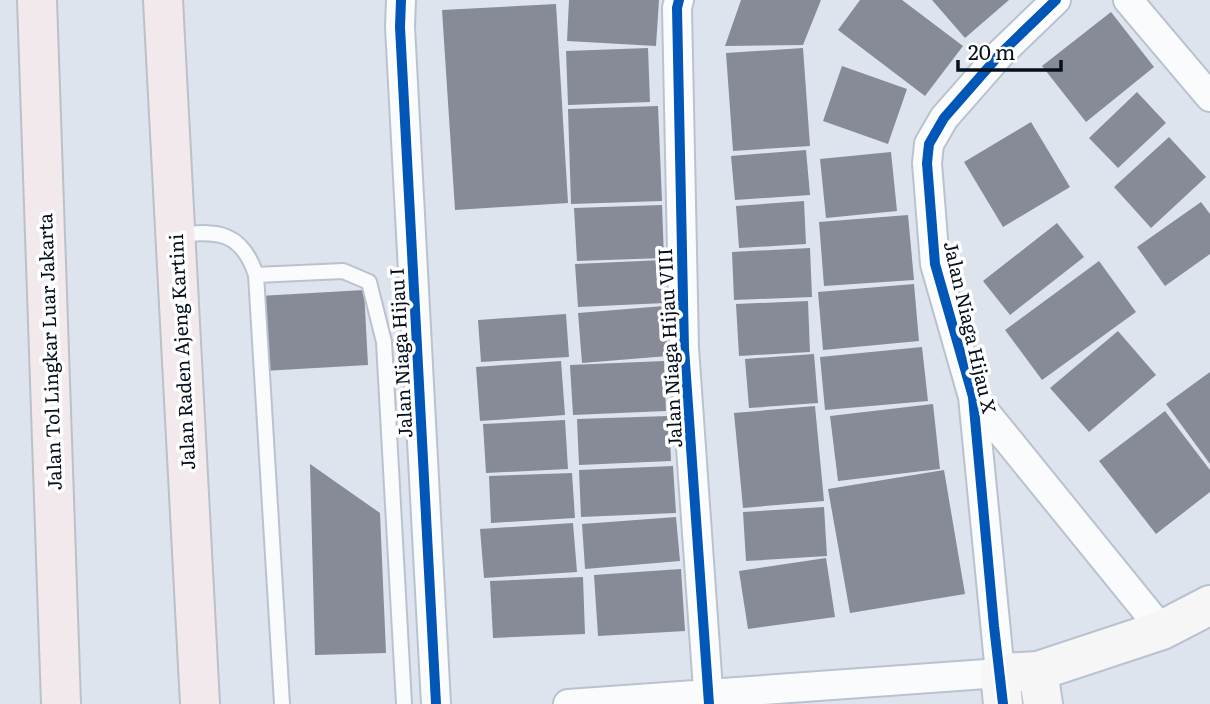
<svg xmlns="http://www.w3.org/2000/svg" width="1210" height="704" viewBox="0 0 1210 704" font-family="Literata,serif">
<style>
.building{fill:#878b98}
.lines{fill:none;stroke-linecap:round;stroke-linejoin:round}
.lane-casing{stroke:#b9c2cf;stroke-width:18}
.street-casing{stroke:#b9c2cf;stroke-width:32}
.secondary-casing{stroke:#b9c2cf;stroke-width:42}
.highway-casing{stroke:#bcc1c7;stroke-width:42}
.lane{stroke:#fafbfc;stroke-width:14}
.street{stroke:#fafbfc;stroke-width:28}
.secondary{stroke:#f6f6f7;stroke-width:38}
.highway{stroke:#f1e9eb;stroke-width:38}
.cycleway-casing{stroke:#fff;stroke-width:15}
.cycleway{stroke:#0057b8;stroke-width:10}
.labels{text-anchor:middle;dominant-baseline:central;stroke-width:7;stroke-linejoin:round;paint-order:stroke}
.street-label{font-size:19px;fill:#05101f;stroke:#fff}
</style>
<rect width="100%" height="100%" fill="#dde4ee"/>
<path class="building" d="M569,0h90l-3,46 -89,-5z
M741,0h80l-18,45 -78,1z
M860,0h42l61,46 -38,50 -87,-66z
M932,0h77l-44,38z
M556,4l12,199 -113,7 -13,-200z
M1111,12l43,55 -68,55 -44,-56z
M648,48l2,54 -82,3 -2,-54z
M803,48l7,98 -77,5 -7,-98z
M842,66l65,23 -19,55 -65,-23z
M1137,92l29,31 -48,45 -29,-30z
M658,106l4,95 -91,3 -3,-95z
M1031,122l39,65 -67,40 -39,-65z
M1169,137l37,40 -55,51 -37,-41z
M806,150l4,45 -75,5 -4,-44z
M891,152l6,59 -71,7 -6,-59z
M804,201l2,43 -67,4 -3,-42z
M1201,202l9,12v40l-45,32 -28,-39z
M662,205l2,53 -87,3 -3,-53z
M908,215l6,65 -90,6 -5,-64z
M1057,223l27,34 -74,58 -27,-34z
M810,248l2,49 -78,3 -2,-48z
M663,260l2,43 -87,4 -3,-43z
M1099,261l37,51 -94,68 -37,-50z
M914,284l5,57 -96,9 -5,-58z
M364,290l4,75 -105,6 -4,-75z
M808,301l2,51 -71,4 -3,-52z
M664,306l4,50 -86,7 -4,-50z
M566,314l3,43 -88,5 -3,-42z
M1118,331l38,44 -67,57 -39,-44z
M922,347l6,54 -103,9 -5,-53z
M814,354l4,49 -69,5 -4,-49z
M561,361l4,54 -85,6 -4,-54z
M664,361l2,50 -93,4 -3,-50z
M1210,372v92l-44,-60z
M933,404l7,65 -102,12 -8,-65z
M815,406l9,95 -81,7 -9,-95z
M1165,411l45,59v22l-54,42 -57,-73z
M669,416l2,45 -92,4 -2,-46z
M565,420l3,49 -82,4 -3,-49z
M310,464l70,49 6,140 -71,2z
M673,466l3,47 -95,4 -2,-47z
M944,470l21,124 -115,19 -22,-124z
M572,473l3,45 -84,5 -2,-47z
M824,507l3,49 -81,5 -3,-49z
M676,517l4,44 -95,8 -3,-45z
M573,523l4,49 -93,6 -4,-49z
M826,558l9,59 -87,12 -9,-58z
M681,569l4,62 -87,5 -4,-61z
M583,577l2,57 -92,4 -3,-57z"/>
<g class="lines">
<g class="lane-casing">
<path id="lane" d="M177,235c41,-5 65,-3 79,40l26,429
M256,275l87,-4 26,11 15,60 20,362"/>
</g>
<g class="street-casing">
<path id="street" d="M401,0l-1,27 36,677
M679,0l-2,8 7,340 25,356
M1128,0l82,97
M973,397l189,233
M568,704l432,-31 -27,-276 -38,-133 -8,-101 2,-19 15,-26 57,-65 55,-53"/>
</g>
<g class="secondary-casing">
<path id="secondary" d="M1038,671l5,33
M1003,704l-3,-31 38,-2 124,-41 48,-25"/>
</g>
<g class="highway-casing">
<path id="highway" d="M37,0l24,704
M163,0l37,704"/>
</g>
<use href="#lane" class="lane"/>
<use href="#street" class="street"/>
<use href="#secondary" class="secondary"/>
<use href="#highway" class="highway"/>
<g class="cycleway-casing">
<path id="cycleway" d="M401,0l-1,27 36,677
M679,0l-2,8 7,340 25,356
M1003,704l-9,-78 -21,-229 -38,-133 -8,-101 2,-19 15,-26 57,-65 55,-53"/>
</g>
<use href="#cycleway" class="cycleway"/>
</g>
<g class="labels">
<g class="street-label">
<text transform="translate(971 327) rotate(77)">Jalan Niaga Hijau X</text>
<text transform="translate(669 348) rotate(-93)">Jalan Niaga Hijau VIII</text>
<text transform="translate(49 352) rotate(-92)">Jalan Tol Lingkar Luar Jakarta</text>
<text transform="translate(181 352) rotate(-93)">Jalan Raden Ajeng Kartini</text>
<text transform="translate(400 353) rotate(-93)">Jalan Niaga Hijau I</text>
</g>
</g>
<path d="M958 60v10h103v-10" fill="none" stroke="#05101f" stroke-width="3.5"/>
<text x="968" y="60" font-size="21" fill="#05101f" stroke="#ffffff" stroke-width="5" paint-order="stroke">20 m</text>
</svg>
